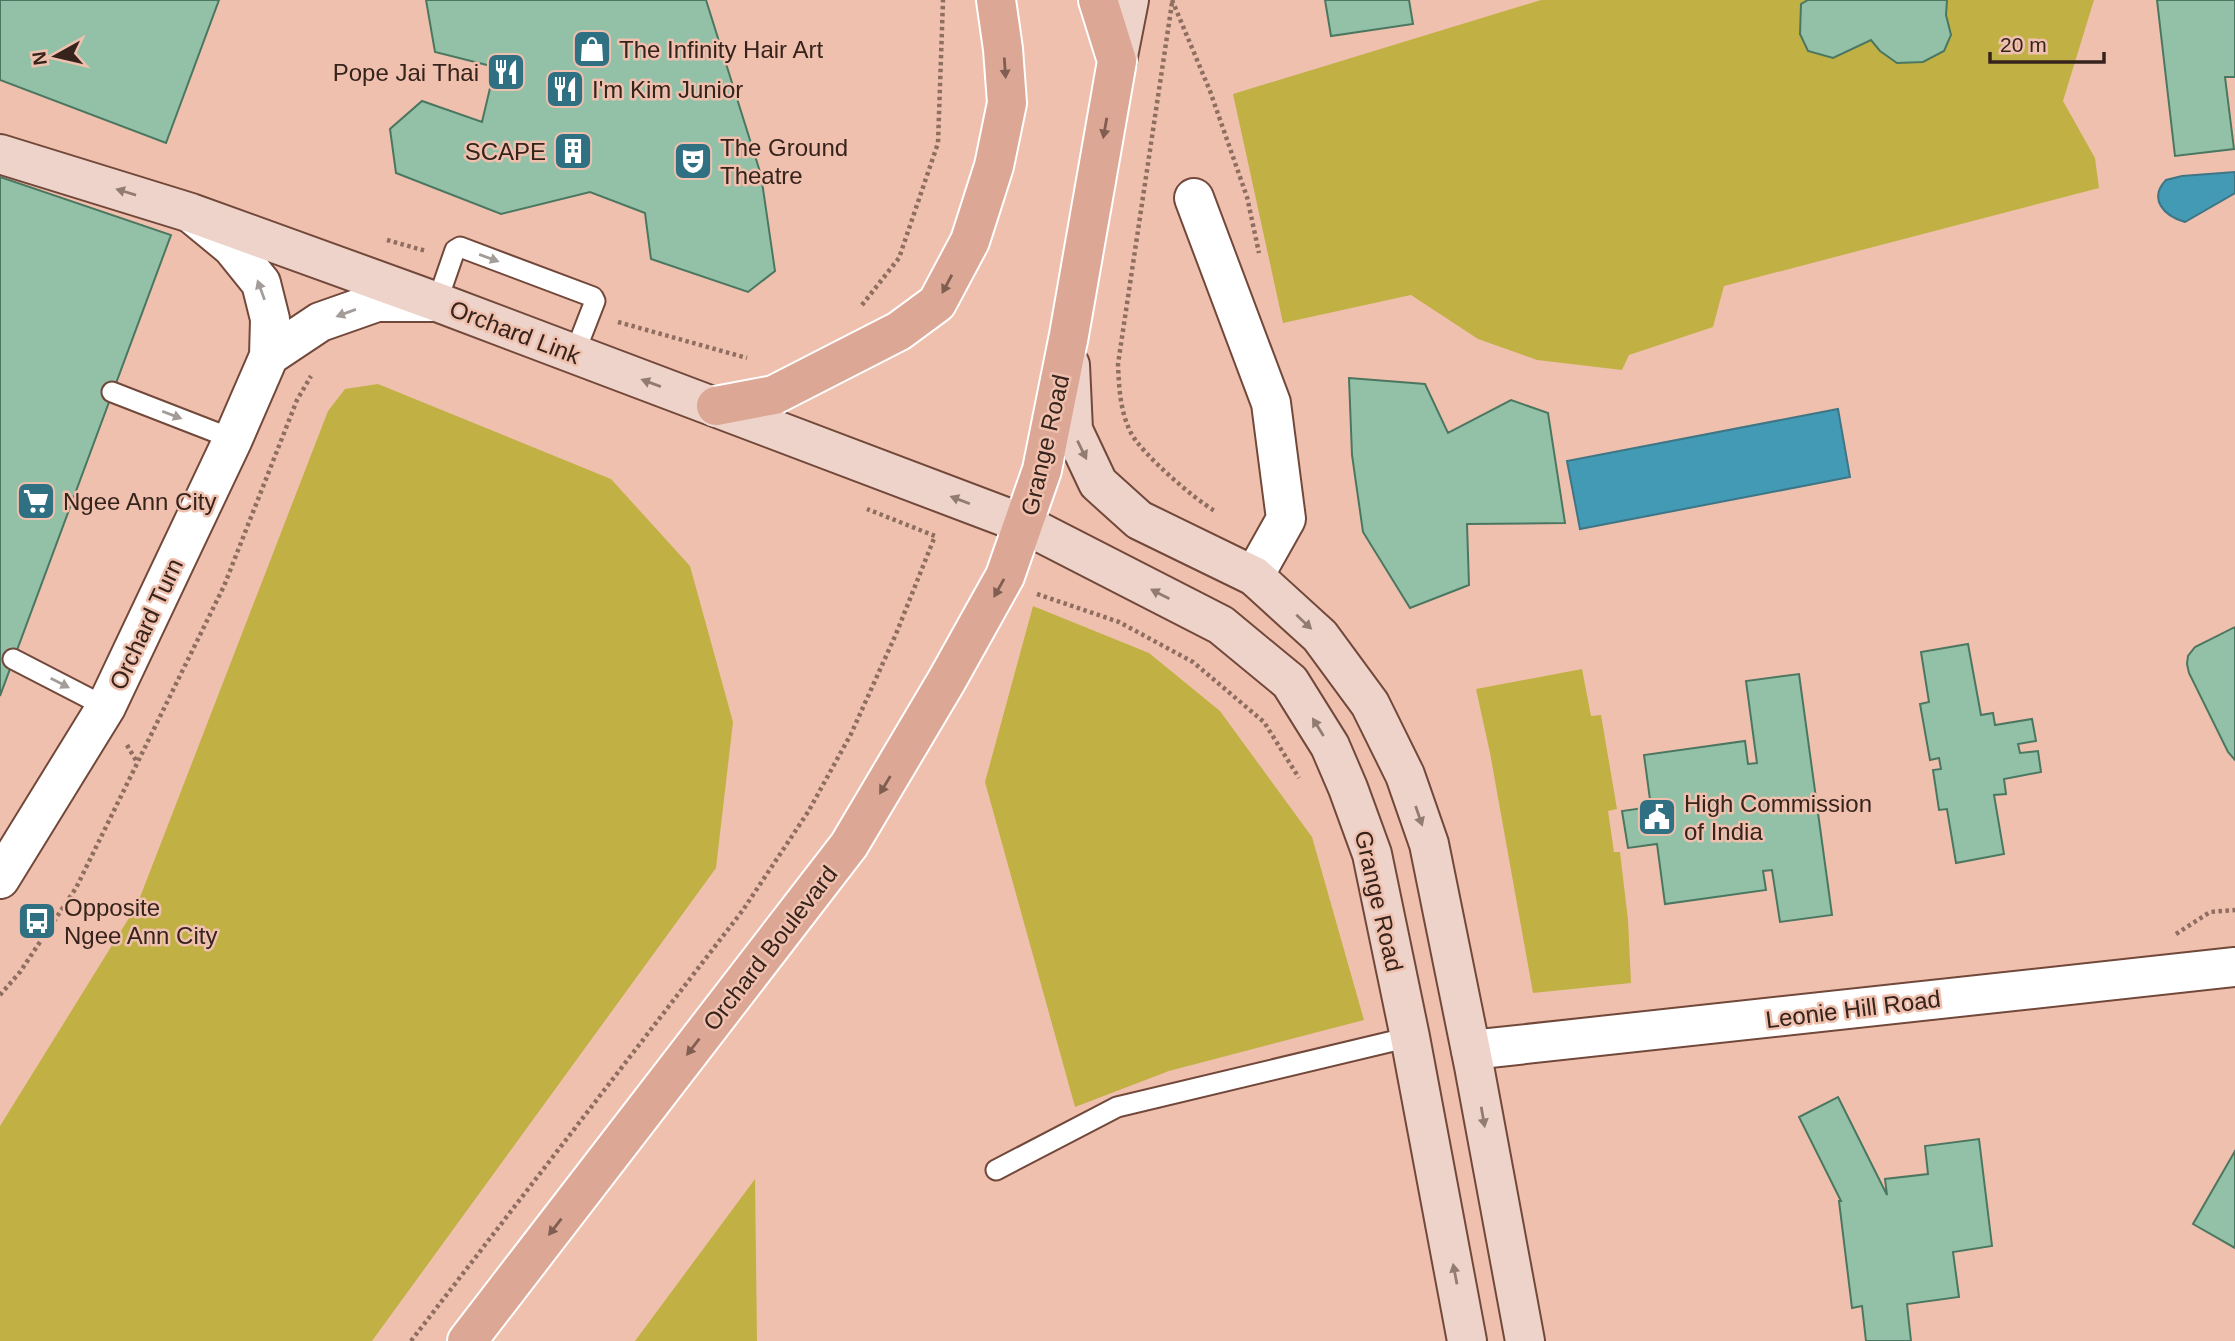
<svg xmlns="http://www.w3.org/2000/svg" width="2235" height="1341" viewBox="0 0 2235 1341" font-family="Helvetica,sans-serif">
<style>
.green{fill:#c1b145}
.water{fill:#429ab4;stroke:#3e7686;stroke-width:2}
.building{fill:#93c1a8;stroke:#4b7760;stroke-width:2}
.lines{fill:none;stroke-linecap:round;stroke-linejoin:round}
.lane-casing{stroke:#71483a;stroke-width:23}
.street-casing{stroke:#71483a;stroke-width:42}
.secondary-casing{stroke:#71483a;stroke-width:42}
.primary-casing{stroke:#fff;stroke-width:42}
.path{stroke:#8e6e61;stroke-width:4.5;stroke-dasharray:3.5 3.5;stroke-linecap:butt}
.lane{stroke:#fff;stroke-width:19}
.street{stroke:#fff;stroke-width:38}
.secondary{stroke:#edd3c9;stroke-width:38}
.primary{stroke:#dca794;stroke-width:38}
.oneway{fill:#805e52}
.oneway2{fill:#917b72}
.oneway3{fill:#a49c99}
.labels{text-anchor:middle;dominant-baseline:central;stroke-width:5;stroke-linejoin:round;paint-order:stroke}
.poi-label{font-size:24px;fill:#35231c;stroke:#f0c0ae;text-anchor:start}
.street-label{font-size:24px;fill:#35231c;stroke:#f0c0ae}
</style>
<rect width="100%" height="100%" fill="#f0c0ae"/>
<path class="green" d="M1541,0h553l-31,101 32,57 4,30 -375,98 -11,41 -84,28 -7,15 -85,-10 -59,-21 -67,-44 -128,28 -50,-229z
M378,384l233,95 79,87 43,156 -17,146 -344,473h-372v-215l137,-221 191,-494 17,-22z
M1033,606l116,47 71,58 92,126 52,183 -195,51 -94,36 -90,-325z
M1582,669l9,47 10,-1 16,94 -9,2 6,41h6l8,68 3,63 -98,10 -43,-240 -14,-64z
M755,1179l2,162h-122z"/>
<path class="water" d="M2235,172v21l-50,29c-21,-6 -37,-23 -19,-42l16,-4z
M1838,409l12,68 -270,52 -13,-68z"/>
<path class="building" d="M0,0h219l-53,143 -166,-63z
M426,0h280l55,175 14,96 -27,21 -97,-33 -6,-46 -55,-21 -89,22 -105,-41 -6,-44 32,-28 60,21 13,-55 -60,-15z
M1325,0h84l4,24 -82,12z
M1808,0h139l-1,15 5,20 -7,16 -21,11 -26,1 -17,-12 -9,-11 -38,18 -25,-7 -8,-17 1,-30z
M2157,0h78v77h-10l9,72 -59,7z
M0,177l171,58 -171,461z
M1349,378l76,6 23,49 63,-33 37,13 17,110 -98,1 2,61 -59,23 -47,-76 -11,-77z
M2235,627v133l-7,-8 -39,-79 -2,-9 1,-8 7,-9z
M1968,644l13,71 12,-2 2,12 37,-6 4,22 -18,3 2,9 18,-2 3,21 -37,7 2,15 -12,1 10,59 -48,9 -9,-54 -8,1 -6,-40 8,-1 -2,-11 -9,2 -10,-56 9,-2 -8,-50z
M1799,674l33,241 -52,7 -8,-52 -9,1 3,19 -101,14 -8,-60 -29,4 -6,-37 29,-4 -7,-52 101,-14 3,23 9,-1 -11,-82z
M1838,1097l49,98 -2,-16 43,-5 -3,-28 54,-7 13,107 -39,6 6,45 -52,7 4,37h-45l-4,-35 -10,2 -13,-107h2l-42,-84z
M2235,1151v97l-42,-24z"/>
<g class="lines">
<g class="lane-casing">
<path id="lane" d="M437,302l18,-52 5,-3 133,50 2,4 -21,54
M112,392l121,47
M13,659l93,48
M996,1170l121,-63 293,-70"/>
</g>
<g class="street-casing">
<path id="street" d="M1194,198l77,205 15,116 -32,57
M269,356l51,-34 57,-20h54
M0,879l106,-172 127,-268 36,-83 1,-37 -9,-36 -29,-36 -40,-33
M1471,1050l764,-83"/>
</g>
<g class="secondary-casing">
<path id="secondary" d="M1117,61l12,-61
M0,154l191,59 246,89 587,222 197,101 69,57 40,64 18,42 24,66 38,183 57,304
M1070,365l3,65 25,53 41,37 115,56 66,60 50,68 35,71 24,69 45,222 51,275"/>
</g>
<g class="primary-casing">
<path id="primary" d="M716,406l58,-11 125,-64 38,-28 33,-62 24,-75 13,-63 -4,-54 -7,-49
M467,1341l382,-496 98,-165 58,-104 37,-106 27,-135 48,-274 -19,-61"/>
</g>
<path class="path" d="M1172,0l38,91 37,106 12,56
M1172,3l-54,361c1,24 2,47 13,69 11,21 63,66 84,78
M387,240l39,11
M862,305l37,-47 39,-115 5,-143
M618,322l129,36
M1037,594l82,28 74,40 71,60 35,56
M127,745l10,17
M2176,934l34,-22 25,-2
M0,995l20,-23 56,-84 148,-302 73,-186 14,-24
M411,1341l332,-431 65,-98 43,-78 45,-100 39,-98 -68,-27"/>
<use href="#lane" class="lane"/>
<use href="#street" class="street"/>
<use href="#secondary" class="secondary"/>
<use href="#primary" class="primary"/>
</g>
<defs><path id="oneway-solid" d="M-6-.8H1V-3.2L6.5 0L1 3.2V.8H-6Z" transform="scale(1.75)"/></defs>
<g class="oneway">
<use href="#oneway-solid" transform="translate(1005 68) rotate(86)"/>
<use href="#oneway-solid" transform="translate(1105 128) rotate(100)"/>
<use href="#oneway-solid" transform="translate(947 284) rotate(118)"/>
<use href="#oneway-solid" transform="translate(999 588) rotate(119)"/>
<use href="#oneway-solid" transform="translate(885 785) rotate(121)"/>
<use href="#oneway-solid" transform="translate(693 1047) rotate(128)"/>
<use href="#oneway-solid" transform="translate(555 1227) rotate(128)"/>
</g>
<g class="oneway2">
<use href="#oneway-solid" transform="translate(126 192) rotate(-163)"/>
<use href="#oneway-solid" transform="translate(651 383) rotate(-160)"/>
<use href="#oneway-solid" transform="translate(1082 450) rotate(64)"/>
<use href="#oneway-solid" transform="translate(960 500) rotate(-159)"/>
<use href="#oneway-solid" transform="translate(1160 594) rotate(-153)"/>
<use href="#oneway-solid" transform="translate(1304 622) rotate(43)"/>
<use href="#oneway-solid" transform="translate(1318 727) rotate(-122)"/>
<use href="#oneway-solid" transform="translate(1419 816) rotate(71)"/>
<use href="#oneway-solid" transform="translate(1483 1117) rotate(80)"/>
<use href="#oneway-solid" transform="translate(1455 1274) rotate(-101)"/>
</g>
<g class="oneway3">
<use href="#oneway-solid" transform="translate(489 258) rotate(20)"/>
<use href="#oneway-solid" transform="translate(261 290) rotate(-110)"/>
<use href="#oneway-solid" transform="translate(346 313) rotate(160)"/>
<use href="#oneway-solid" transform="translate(172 415) rotate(21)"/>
<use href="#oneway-solid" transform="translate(60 683) rotate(27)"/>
</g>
<defs>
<g id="shop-square" transform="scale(2.0125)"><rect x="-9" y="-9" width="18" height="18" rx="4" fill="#2f7083" stroke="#f0c0ae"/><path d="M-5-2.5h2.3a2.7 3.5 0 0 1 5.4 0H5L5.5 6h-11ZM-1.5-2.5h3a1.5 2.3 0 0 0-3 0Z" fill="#fff"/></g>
<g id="restaurant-square" transform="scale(2.0125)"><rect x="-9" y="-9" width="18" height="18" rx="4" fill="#2f7083" stroke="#f0c0ae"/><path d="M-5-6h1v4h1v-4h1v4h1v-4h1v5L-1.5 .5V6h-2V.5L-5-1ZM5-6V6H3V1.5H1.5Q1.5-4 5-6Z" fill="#fff"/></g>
<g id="building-square" transform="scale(2.0125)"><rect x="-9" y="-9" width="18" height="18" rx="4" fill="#2f7083" stroke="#f0c0ae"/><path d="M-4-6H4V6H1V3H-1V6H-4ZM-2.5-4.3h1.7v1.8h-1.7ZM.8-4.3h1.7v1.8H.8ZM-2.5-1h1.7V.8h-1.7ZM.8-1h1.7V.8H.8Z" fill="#fff"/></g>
<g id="theatre-square" transform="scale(2.0125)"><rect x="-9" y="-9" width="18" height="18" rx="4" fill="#2f7083" stroke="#f0c0ae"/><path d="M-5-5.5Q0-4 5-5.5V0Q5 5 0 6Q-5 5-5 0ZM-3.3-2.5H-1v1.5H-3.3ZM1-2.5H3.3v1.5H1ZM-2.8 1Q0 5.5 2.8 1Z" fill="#fff"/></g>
<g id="supermarket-square" transform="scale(2.0125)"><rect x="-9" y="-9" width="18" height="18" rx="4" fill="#2f7083" stroke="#f0c0ae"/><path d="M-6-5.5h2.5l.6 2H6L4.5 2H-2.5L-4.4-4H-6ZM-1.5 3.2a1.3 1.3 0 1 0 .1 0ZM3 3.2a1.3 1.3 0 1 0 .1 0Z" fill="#fff"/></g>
<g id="civic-square" transform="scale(2.0125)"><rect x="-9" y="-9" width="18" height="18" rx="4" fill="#2f7083" stroke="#f0c0ae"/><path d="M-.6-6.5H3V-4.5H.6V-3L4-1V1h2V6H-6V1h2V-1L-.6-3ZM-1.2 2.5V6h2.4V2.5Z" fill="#fff"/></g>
<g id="bus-square" transform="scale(2.0125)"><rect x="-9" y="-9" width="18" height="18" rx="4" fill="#2f7083" stroke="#f0c0ae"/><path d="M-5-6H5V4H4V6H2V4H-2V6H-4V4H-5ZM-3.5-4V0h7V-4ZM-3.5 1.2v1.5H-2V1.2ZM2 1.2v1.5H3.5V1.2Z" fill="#fff"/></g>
</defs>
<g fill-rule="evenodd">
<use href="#shop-square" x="592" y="49"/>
<use href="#restaurant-square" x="506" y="72"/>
<use href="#restaurant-square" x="565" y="89"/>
<use href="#building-square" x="573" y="151"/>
<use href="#theatre-square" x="693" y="161"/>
<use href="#supermarket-square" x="36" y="501"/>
<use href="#civic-square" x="1657" y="817"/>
<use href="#bus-square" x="37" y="921"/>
</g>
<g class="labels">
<g class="poi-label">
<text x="619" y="49">The Infinity Hair Art</text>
<text x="479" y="72" text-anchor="end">Pope Jai Thai</text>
<text x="592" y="89">I'm Kim Junior</text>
<text x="720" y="147">The Ground<tspan x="720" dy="28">Theatre</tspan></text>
<text x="546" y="151" text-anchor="end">SCAPE</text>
<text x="63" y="501">Ngee Ann City</text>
<text x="1684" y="803">High Commission<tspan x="1684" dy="28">of India</tspan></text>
<text x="64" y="907">Opposite<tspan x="64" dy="28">Ngee Ann City</tspan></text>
</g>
<g class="street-label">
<text transform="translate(515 332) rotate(21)">Orchard Link</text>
<text transform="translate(1045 445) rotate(-77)">Grange Road</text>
<text transform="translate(146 624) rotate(-65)">Orchard Turn</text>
<text transform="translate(1379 901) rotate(77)">Grange Road</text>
<text transform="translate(770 948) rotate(-52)">Orchard Boulevard</text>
<text transform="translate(1853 1009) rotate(-7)">Leonie Hill Road</text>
</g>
</g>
<g transform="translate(56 56) rotate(262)" stroke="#f0c0ae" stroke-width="5" paint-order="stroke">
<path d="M0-5L12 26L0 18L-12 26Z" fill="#35231c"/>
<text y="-10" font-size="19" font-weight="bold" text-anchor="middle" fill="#35231c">N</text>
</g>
<path d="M1990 52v10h114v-10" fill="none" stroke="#35231c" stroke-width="3.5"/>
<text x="2000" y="52" font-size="21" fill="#35231c" stroke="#f0c0ae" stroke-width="5" paint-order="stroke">20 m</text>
</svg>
